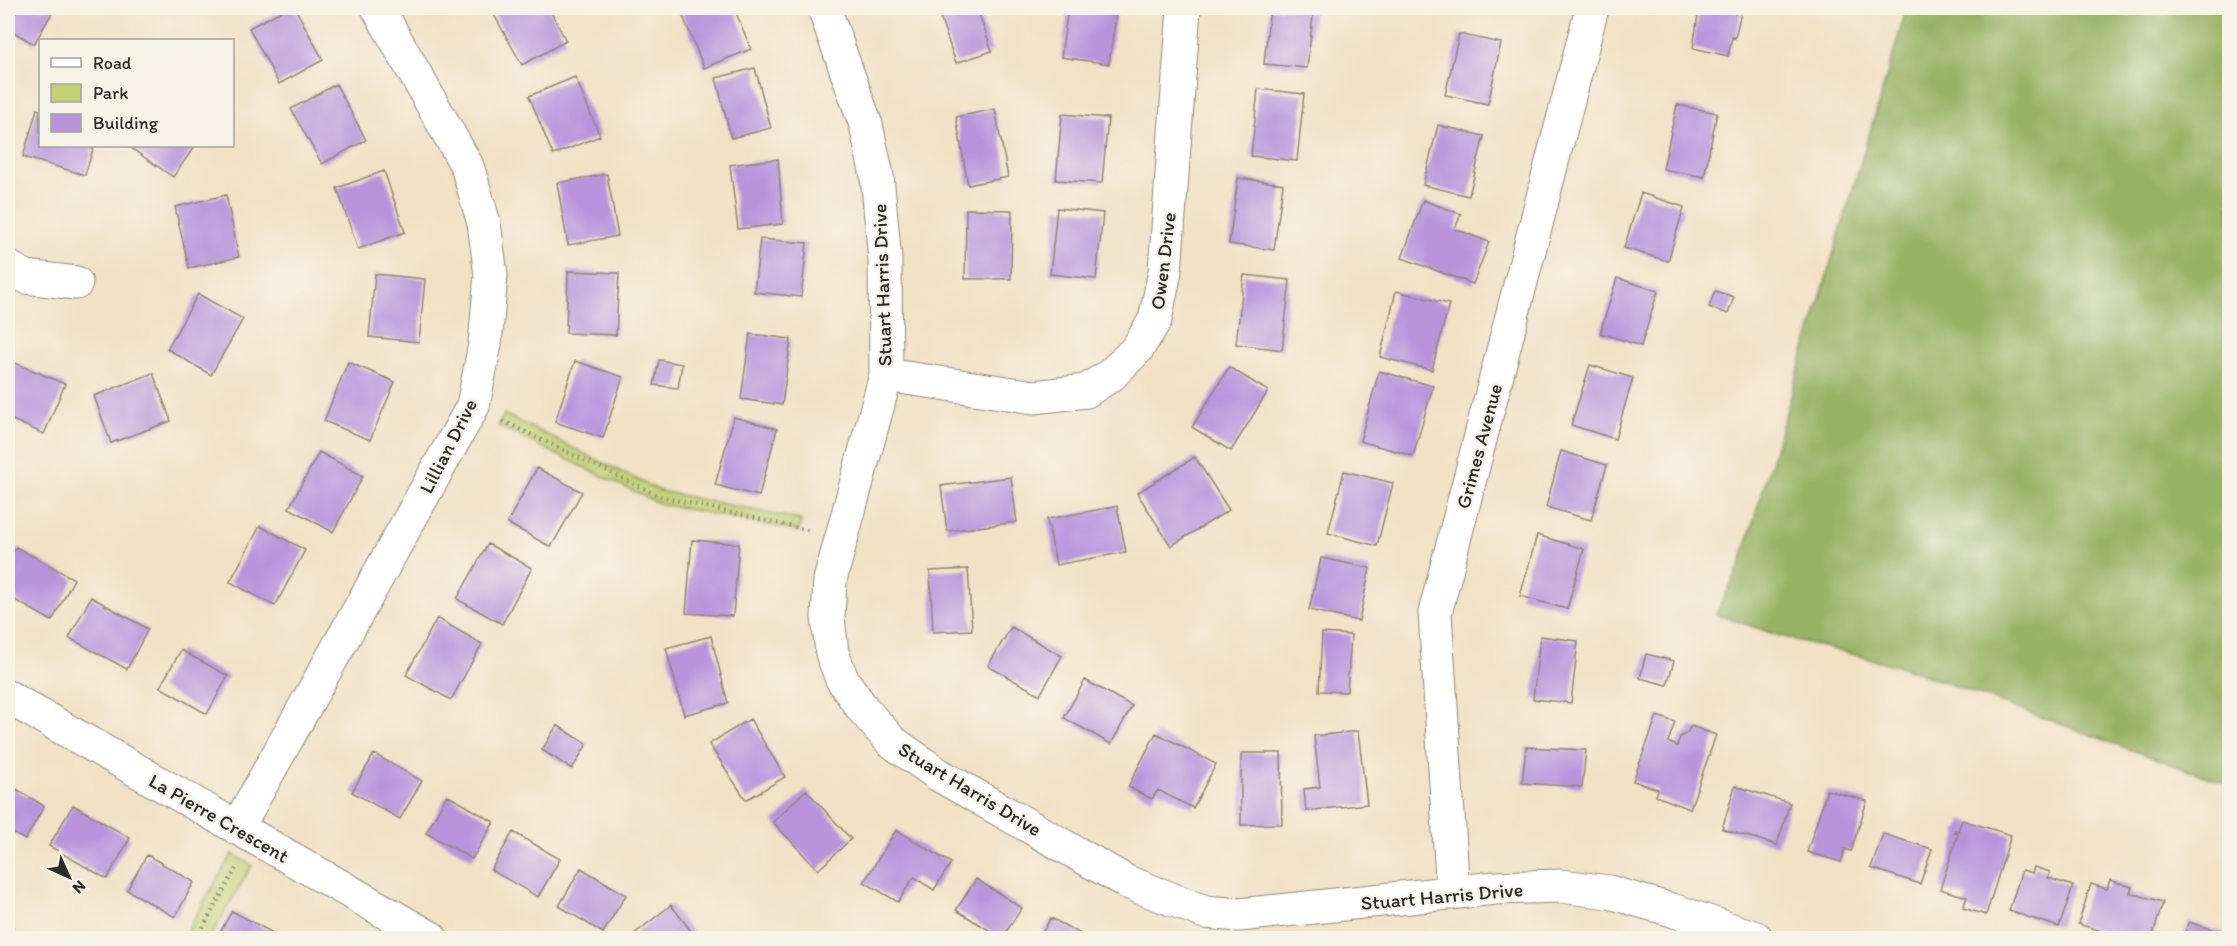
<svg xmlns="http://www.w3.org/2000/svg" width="2237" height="946" viewBox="0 0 2237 946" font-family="Itim,sans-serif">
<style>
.green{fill:#c2d174;stroke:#767e50;stroke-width:1.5}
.forest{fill:#99b366;stroke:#626f48;stroke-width:1.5}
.building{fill:#b994dd}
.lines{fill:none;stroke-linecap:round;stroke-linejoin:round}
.street-casing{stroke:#8e8678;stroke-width:35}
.path{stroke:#8e8678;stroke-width:4;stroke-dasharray:1.5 4.5;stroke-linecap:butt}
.street{stroke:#fff;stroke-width:33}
.labels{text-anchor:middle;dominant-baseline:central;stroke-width:4.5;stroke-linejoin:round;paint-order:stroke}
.street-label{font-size:20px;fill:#2b2b2b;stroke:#f7f3e8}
</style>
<rect width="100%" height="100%" fill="#f7f3e8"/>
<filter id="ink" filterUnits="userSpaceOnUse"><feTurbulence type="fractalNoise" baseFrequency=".0167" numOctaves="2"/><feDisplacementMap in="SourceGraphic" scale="12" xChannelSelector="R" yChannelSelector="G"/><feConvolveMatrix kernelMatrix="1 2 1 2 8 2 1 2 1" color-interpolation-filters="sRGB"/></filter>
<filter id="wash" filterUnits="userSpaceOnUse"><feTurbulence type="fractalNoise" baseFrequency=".008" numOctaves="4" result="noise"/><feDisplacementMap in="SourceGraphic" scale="24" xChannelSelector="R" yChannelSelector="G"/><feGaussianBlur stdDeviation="1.35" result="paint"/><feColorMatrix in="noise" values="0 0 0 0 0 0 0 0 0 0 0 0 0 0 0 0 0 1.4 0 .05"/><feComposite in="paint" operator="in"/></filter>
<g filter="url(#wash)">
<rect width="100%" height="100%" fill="#f2e1c5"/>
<path class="green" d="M504,414l156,77 141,29 -2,11 -139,-27 -162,-78z
M232,854l20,11 -42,73h-27z"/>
<path class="forest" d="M1907,8h322v777l-327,-118 -125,-32 -61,-21 24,-48z"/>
<g id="blocks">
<path class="building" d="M8,8h47l-21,36 -26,-15z
M287,8h8l28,52 -44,24 -30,-56z
M493,8h56l17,33 -44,24 -31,-56z
M684,8h50l17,41 -47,19 -24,-59z
M937,8h40l15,43 -36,12z
M1068,8h49l-8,56 -48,-7z
M1270,8h44l-7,60 -43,-4z
M1699,8h43l-7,30 -3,-1 -4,19 -35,-8z
M1459,34l42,9 -13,61 -43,-9z
M755,68l16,60 -40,10 -15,-60z
M575,77l25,59 -47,19 -24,-59z
M336,84l30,56 -44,24 -31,-55z
M1258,89l46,5 -7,67 -46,-5z
M1677,105l40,8 -13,64 -41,-8z
M37,109l3,1v36h54l-9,29 -62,-18z
M995,109l13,68 -40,8 -12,-68z
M1062,114l46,4 -6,65 -46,-3z
M1438,125l46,11 -15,60 -46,-11z
M128,146h67l-22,31z
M778,159l5,65 -45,5 -8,-64z
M384,171l21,61 -47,17 -21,-61z
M607,174l11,62 -50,9 -11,-62z
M1238,178l45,6 -9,66 -45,-6z
M1641,193l43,14 -16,54 -44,-13z
M226,195l13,62 -50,11 -14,-61z
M1423,200l38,14 -6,15 34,13 -16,42 -71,-26z
M1057,208l46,5 -7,66 -46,-5z
M966,209l46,1 -1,69h-46z
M760,239l47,4 -6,54 -47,-5z
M568,271l51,2 -3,62 -50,-2z
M375,274l50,5 -6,63 -50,-5z
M1244,275l46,5 -8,70 -46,-6z
M1617,278l41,13 -17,55 -41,-13z
M1396,291l53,13 -17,66 -52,-13z
M1715,291l19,6 -6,17 -19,-7z
M198,294l45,25 -32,56 -44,-26z
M750,334l41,5 -9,66 -41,-6z
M8,360l57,24 -21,50 -36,-16z
M659,360l23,4 -4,24 -24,-3z
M575,361l48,16 -20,61 -48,-16z
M348,362l47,20 -25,58 -46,-19z
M1590,365l43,13 -18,61 -44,-14z
M1229,367l39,24 -37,60 -39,-24z
M1379,371l54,15 -20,70 -53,-15z
M153,373l18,48 -60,22 -17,-47z
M734,417l43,12 -18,67 -44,-11z
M1561,451l46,14 -16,55 -45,-13z
M319,452l44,24 -30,56 -44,-24z
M1195,457l34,53 -58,36 -34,-53z
M537,468l45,24 -31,55 -44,-24z
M1344,471l49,12 -16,63 -49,-13z
M1011,477l6,45 -70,9 -6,-45z
M1117,506l9,46 -70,13 -9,-46z
M260,526l45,24 -30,56 -45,-24z
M1537,535l47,14 -17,60 -47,-13z
M692,540l47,4 -6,72 -47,-3z
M488,544l44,24 -30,56 -45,-25z
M16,547l58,32 -22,42 -44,-25v-34z
M1321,558l49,10 -11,53 -50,-11z
M968,569l4,61 -39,2 -3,-61z
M91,597l57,32 -21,40 -58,-31z
M437,618l45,26 -31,56 -45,-25z
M1011,627l51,29 -22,39 -52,-29z
M1322,633l29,2 -4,57 -28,-1z
M711,636l17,67 -44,12 -18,-67z
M1540,636l38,5 -7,62 -38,-4z
M181,650l47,26 -21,38 -47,-27z
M1646,654l28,7 -7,24 -27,-7z
M1085,680l47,26 -21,38 -47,-26z
M1657,716l18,6 -7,20 9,4 3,-9 7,-4 4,-7 25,9 -26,74 -34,-13 2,-7 -25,-8z
M750,719l35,58 -39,23 -37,-56z
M557,725l30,19 -15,25 -30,-19z
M1358,731l9,73 -61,7 -2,-22 16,-2 -6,-51z
M1156,733l60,31 -23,44 -35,-18 -6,9 -24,-12z
M1526,747l60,3 -4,37 -60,-4z
M1241,753h40l1,71 -41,1z
M374,754l48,27 -22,38 -48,-27z
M8,784l36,22 -19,34 -17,-10z
M1735,786l55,17 -13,42 -55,-16z
M806,790l45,49 -33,31 -45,-48z
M1827,790l40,11 -16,50 -6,-2 -4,13 -34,-10z
M447,795l47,27 -22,37 -46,-26z
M73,805l57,33 -23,41 -58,-33z
M1962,820l49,15 -25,80 -23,-7 4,-11 -27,-8 18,-55 -3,-1v-3l3,1z
M896,830l55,33 -17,27 -20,-13 -16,25 -34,-20z
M513,832l47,27 -22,38 -47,-27z
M1883,834l49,15 -12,35 -49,-16z
M147,855l47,27 -19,35 -48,-27z
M2034,867l16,5 -2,6 25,8 -14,41 -50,-16 13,-41 10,3z
M581,868l45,27 -23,38 -44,-27z
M976,879l46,29 -20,30 -46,-28z
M2110,880l22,7 -2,6 33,9 -11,36h-27l-47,-14 13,-40 16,5z
M671,905l24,31 3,-2 3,4h-72z
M232,911l50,27h-65z
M1051,918l37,20h-49z
M2189,922l41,13v3h-47z"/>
</g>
</g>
<g filter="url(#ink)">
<use href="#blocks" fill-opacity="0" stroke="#8e8678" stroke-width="1.5"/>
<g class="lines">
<g class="street-casing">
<path id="street" d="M824,8l42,117 11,51 8,84 1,115 -56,205 -2,37 4,36 10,26 20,29 29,33 48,34 188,107 78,30 34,3 257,-27 64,-2 49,6 63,18 84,28
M8,267l18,10 50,6
M886,375l148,22 52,-6 25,-16 26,-26 18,-29 10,-49 19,-263
M8,697l423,241
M237,828l236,-422 12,-62 6,-69 -7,-52 -17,-57 -89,-158
M1453,893l-18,-280 157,-605"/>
</g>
<path class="path" d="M503,421l156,75 152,35
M197,938l41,-73"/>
<use href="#street" class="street"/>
</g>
</g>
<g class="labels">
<g class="street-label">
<text transform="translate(1163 261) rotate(-83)">Owen Drive</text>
<text transform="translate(882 285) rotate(-92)">Stuart Harris Drive</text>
<text transform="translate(448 446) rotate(-63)">Lillian Drive</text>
<text transform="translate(1479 446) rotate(-75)">Grimes Avenue</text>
<text transform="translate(970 789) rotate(31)">Stuart Harris Drive</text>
<text transform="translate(219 818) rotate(30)">La Pierre Crescent</text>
<text transform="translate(1442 896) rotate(-5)">Stuart Harris Drive</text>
</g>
</g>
<rect width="2237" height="946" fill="none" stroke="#f7f3e8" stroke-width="30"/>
<rect x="39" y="39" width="195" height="108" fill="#f7f3e8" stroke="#a5a39c" stroke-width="1.5"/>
<rect x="51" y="58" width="30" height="9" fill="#ffffff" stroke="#a5a39c" stroke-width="1.5"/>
<text x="93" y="69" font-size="18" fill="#2b2b2b">Road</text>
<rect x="51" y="84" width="30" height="18" fill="#c2d174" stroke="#a5a39c" stroke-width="1.5"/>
<text x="93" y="99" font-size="18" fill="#2b2b2b">Park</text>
<rect x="51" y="114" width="30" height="18" fill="#b994dd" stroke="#a5a39c" stroke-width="1.5"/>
<text x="93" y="129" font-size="18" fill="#2b2b2b">Building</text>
<g transform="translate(69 877) rotate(135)" stroke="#f7f3e8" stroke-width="4.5" paint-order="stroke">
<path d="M0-4.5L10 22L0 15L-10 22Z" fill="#2b2b2b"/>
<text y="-9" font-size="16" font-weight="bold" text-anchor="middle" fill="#2b2b2b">N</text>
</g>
</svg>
